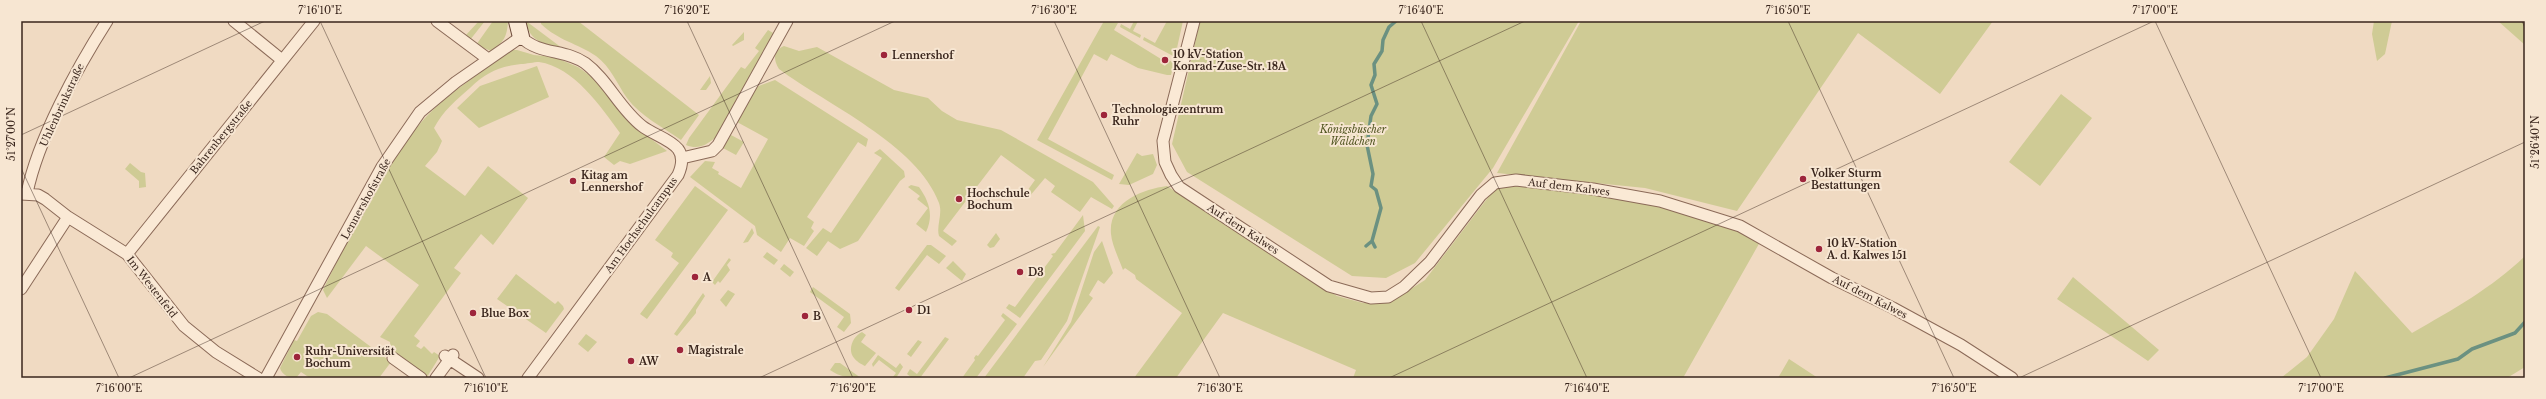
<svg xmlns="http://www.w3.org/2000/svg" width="2546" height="399" viewBox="0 0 2546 399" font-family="'Libre Baskerville',serif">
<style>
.green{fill:#cfcb95}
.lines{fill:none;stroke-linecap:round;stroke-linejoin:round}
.stream{stroke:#6b9181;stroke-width:3.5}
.street-casing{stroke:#8b6a58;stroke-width:13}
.secondary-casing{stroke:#6d4b3b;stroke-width:18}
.street{stroke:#fae9d5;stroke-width:11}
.secondary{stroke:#fae9d5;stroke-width:16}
.ticks{fill:none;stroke:#3a261d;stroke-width:1;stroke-opacity:0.45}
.poi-dot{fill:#9d253b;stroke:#f7e6d2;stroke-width:1.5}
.labels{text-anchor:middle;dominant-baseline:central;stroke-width:4;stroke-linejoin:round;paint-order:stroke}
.poi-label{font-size:10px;font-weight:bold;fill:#3a261d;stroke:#f7e6d2;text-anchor:start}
.street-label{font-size:10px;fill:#3a261d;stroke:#f7e6d2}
.park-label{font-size:10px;font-style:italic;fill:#535723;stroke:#f7e6d2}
.neatline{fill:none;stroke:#3a261d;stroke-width:1.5}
.ticks-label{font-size:10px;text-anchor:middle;fill:#3a261d}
</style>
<rect width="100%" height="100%" fill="#f0dac2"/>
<path class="green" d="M479,21h6l-15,19 -5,-4z
M493,21h15c-1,16 -4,21 -17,30l-15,-6z
M526,21l36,27c-17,-4 -33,-6 -36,-27z
M541,21h37l121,94 -18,25c-18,-13 -41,-24 -54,-42 -10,-14 -16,-31 -31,-42 -19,-13 -37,-15 -55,-32z
M1104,21l14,2 -4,7 47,29 -1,4 5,3 4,-6 5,3 -3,12h-4l-29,-7 -27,-14 -4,7 -13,-7 -46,85 66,36 -2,5 -75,-40z
M1134,21h4l-5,10 8,4 -1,3 -20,-11 1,-3 9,5z
M1167,21h16l-8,36 -32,-17 1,-3 11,6z
M1200,21h379l-86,147 -78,95 -29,15 -34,-2 -165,-104 -15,-28z
M1581,21h412l-53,73 -82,-61 -121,178 -92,-23 -148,-15z
M2374,21h18l-7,33 -8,7 -5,-27z
M2498,21h27v24z
M768,30l7,4 -60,104c-9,7 -17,12 -29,7l3,-7 52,-71 4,2 14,-18 -4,-3z
M744,32v8l-11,6 -1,-1z
M784,46l15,5 18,-4 77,43 34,8 14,13 15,9 44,10 92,52 21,24 -2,3 -21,-12 -11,15 -29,-20 4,-6 -10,-8 -16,19 -4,-3 10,-14 -34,-25 -58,76 14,10 -5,5 -13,-10c-3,-10 4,-22 0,-33 -21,-58 -113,-99 -160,-134 -6,-10 -6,-18 5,-23z
M510,50h7l17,5 20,2 24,10 14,10 37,45 38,29 -37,13 -10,-3 -6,4 -10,-8 16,-24c-19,-26 -46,-66 -81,-71 -5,0 -13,2 -18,2 -23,3 -34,8 -51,24 -14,12 -27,23 -36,40l8,13 -5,11 -12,14 40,30 23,-30 40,32 -35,47 -12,-11 -27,34 7,5 -47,63 6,5 -4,5 5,3 3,-3 8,8 2,-2 6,4 -13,21 -36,-26 -1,-9 -10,-5 39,-52 -53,-39 -39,52 -4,-8c29,-59 58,-123 102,-172 25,-27 57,-45 85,-68z
M537,66l12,31 -70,31 -22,-20 23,-22z
M710,76l1,7 -5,7h-6z
M775,80l93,59 -2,8 -8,-5 -51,75 7,5 -3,6 3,3 -10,15 -14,-8 -9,14 -24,-17 -2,-9 -65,-49 15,-16 10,1 -3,6 7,4 -1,2 23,14 27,-49 -31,-17 19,-35z
M2061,94l31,24 -52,68 -31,-24z
M731,135l13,7 -8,13 -13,-7z
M880,149l24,22 1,6 -5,4 -42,60 -18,8 -12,-8 -11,15 -11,-8 17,-20 8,5 51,-75 -8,-5z
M1137,153l5,3 11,-2 4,11 -4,9 -24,11 -10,-1z
M130,163l11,9 4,1 1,14 -7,1v-7l-14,-12z
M1514,182c83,12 171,21 246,60l-77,136h-330l3,-8 -133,-57 -47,65h-42l48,-65 -46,-34 -1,-4 -10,-7 -2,2c-4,-11 -11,-25 -12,-36 -3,-32 32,-45 56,-48l170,110 26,7 29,-2 33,-21 71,-93z
M911,185l8,2c10,14 15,28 7,45l-10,-8 12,-16 -11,-9 3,-3 -12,-9z
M695,186l33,24 -81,109 -7,-5 39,-51 -8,-6 2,-4 -18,-13z
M1083,215l2,16 -65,87 -14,-10 3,-4 6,3 38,-51 -2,-2 4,-1z
M1098,226l2,1 -33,94 -26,39 -6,1 -12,17h-39z
M752,228l2,5 -6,9 -5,1z
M996,233l4,6 -6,8 -4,1 -3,-3z
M1102,241l11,32 -9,11 -6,-4 -9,15 4,3 -50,69 28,-45 23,-70z
M927,245h4l15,11 -7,8 -12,-9 -28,36 -4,-3z
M767,252l11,8 -4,5 -11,-8z
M2525,256v111l-18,11h-226l26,-21 27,-38 21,-48 57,62c40,-23 80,-45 113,-77z
M729,258l2,2 -4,5 3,5 -10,13 -2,-2 -3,4 -3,-3z
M953,261l13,13 -4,7 -16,-13z
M784,264l10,8 -4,5 -10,-8z
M516,274l39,30 3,-3 5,5 1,3 -18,24 -49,-34z
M2073,277l86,73 -11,11 -91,-62z
M813,287l37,27 1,9 -7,9 -7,-5 7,-10 -34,-25z
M728,290l7,4 -9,13 -6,-7z
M703,293l2,3 -9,14v3l-19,23 -3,-2z
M318,312l9,2 64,48 -12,16h-69l-9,-6 -5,6c-7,0 -14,-3 -16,-10l14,-28 3,1 14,-25z
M1003,313l14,11 -41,54h-14l13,-18 -1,-2 2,-3 2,1 27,-36 -4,-4z
M862,332l4,3 -5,7 15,11 -11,13c-4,-2 -9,-5 -11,-8 -7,-8 -1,-22 8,-26z
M586,334l11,8 -9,10 -10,-8z
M945,337l4,2 -29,39h-8l-5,-4 3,-5 7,5z
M918,340l4,2 -11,15 -4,-3z
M878,355l18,13 4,-5 3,4 -7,11h-4l4,-5 -17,-13 -6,7 -1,-3z
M1789,359l29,19h-40z
M835,363h5l21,15c-13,0 -21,-1 -31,-8z"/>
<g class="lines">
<path class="stream" d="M1366,246l6,-5
M1375,247l-3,-6 9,-33 -5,-18 -5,-4 2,-12 -6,-29 4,-29 6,-12 -6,-19 4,-10 -1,-11 8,-13 1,-11 6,-13 7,-6
M2385,378l73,-19 14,-10 43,-16 10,-11"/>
<g class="street-casing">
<path id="street" d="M234,21l48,39
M437,21l51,38
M1194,21l-31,120 2,21 6,13 8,12 150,99 42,12 17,-1 16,-10 26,-25 51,-67 14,-12 21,-3 77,9 67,12 80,25 92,52 61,30 68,37 51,33
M682,158l30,-7 6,-6 69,-124
M27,193c11,-54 50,-125 80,-172
M21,194l17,1 7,4 23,18 59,37 57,72 32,26 42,26
M127,254l187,-233
M21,289l47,-72
M445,356l33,22
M393,358l28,20
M266,378l116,-211 38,-55 36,-30 65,-45c18,18 44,12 64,26 23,17 34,45 57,63 10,8 28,13 36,23 6,8 4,17 0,26l-150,203
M436,378l17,-23"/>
</g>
<g class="secondary-casing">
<path id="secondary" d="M517,21l4,16"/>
</g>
<use href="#street" class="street"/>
<use href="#secondary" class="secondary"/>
</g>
<path class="ticks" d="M320,21l166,357M687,21l166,357M1054,21l166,357M1421,21l166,357M1788,21l166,357M2155,21l166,357M2522,21l3,7M21,135l244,-114M21,168l98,210M129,378l766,-357M759,378l766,-357M1389,378l765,-357M2019,378l506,-236"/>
<g class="poi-dot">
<circle cx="884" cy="55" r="4"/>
<circle cx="1165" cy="60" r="4"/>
<circle cx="1104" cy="115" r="4"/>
<circle cx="1803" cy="179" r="4"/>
<circle cx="573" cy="181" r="4"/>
<circle cx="959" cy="199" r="4"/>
<circle cx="1819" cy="249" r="4"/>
<circle cx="1020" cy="272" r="4"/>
<circle cx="695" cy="277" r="4"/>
<circle cx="909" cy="310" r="4"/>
<circle cx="473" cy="313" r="4"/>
<circle cx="805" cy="316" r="4"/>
<circle cx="680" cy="350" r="4"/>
<circle cx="297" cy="357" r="4"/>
<circle cx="631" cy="361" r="4"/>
</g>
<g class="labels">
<g class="poi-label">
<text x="1173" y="54">10 kV-Station<tspan x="1173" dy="12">Konrad-Zuse-Str. 18A</tspan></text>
<text x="892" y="55">Lennershof</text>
<text x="1112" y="109">Technologiezentrum<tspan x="1112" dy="12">Ruhr</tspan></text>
<text x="1811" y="173">Volker Sturm<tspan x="1811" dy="12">Bestattungen</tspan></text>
<text x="581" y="175">Kitag am<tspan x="581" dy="12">Lennershof</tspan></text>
<text x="967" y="193">Hochschule<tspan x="967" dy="12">Bochum</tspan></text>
<text x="1827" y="243">10 kV-Station<tspan x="1827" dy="12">A. d. Kalwes 151</tspan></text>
<text x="1028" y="272">D3</text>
<text x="703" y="277">A</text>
<text x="917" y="310">D1</text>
<text x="481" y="313">Blue Box</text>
<text x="813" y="316">B</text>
<text x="688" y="350">Magistrale</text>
<text x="305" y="351">Ruhr-Universität<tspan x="305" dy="12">Bochum</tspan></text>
<text x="639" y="361">AW</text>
</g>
<g class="street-label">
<text transform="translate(62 105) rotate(-65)">Uhlenbrinkstraße</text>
<text transform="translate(221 137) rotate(-51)">Bahrenbergstraße</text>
<text transform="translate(1569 187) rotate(7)">Auf dem Kalwes</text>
<text transform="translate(366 199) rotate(-61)">Lennershofstraße</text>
<text transform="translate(641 225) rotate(-54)">Am Hochschulcampus</text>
<text transform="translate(1243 229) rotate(33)">Auf dem Kalwes</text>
<text transform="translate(152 287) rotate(52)">Im Westenfeld</text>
<text transform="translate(1870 297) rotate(27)">Auf dem Kalwes</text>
</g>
<g class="park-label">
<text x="1353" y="129">Königsbüscher<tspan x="1353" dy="12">Wäldchen</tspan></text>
</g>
</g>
<rect width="2546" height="399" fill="none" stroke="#f7e6d2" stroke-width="44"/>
<rect x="22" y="22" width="2502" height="355" class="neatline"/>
<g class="ticks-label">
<text x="320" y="14">7°16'10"E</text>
<text x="687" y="14">7°16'20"E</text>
<text x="1054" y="14">7°16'30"E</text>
<text x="1421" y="14">7°16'40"E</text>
<text x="1788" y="14">7°16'50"E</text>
<text x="2155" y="14">7°17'00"E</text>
<text transform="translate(11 134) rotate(-90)" y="4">51°27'00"N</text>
<text transform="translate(2535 142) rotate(-90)" y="4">51°26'40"N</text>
<text x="119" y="392">7°16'00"E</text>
<text x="486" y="392">7°16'10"E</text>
<text x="853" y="392">7°16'20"E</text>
<text x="1220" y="392">7°16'30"E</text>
<text x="1587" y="392">7°16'40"E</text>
<text x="1954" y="392">7°16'50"E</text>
<text x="2321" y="392">7°17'00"E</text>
</g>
</svg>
